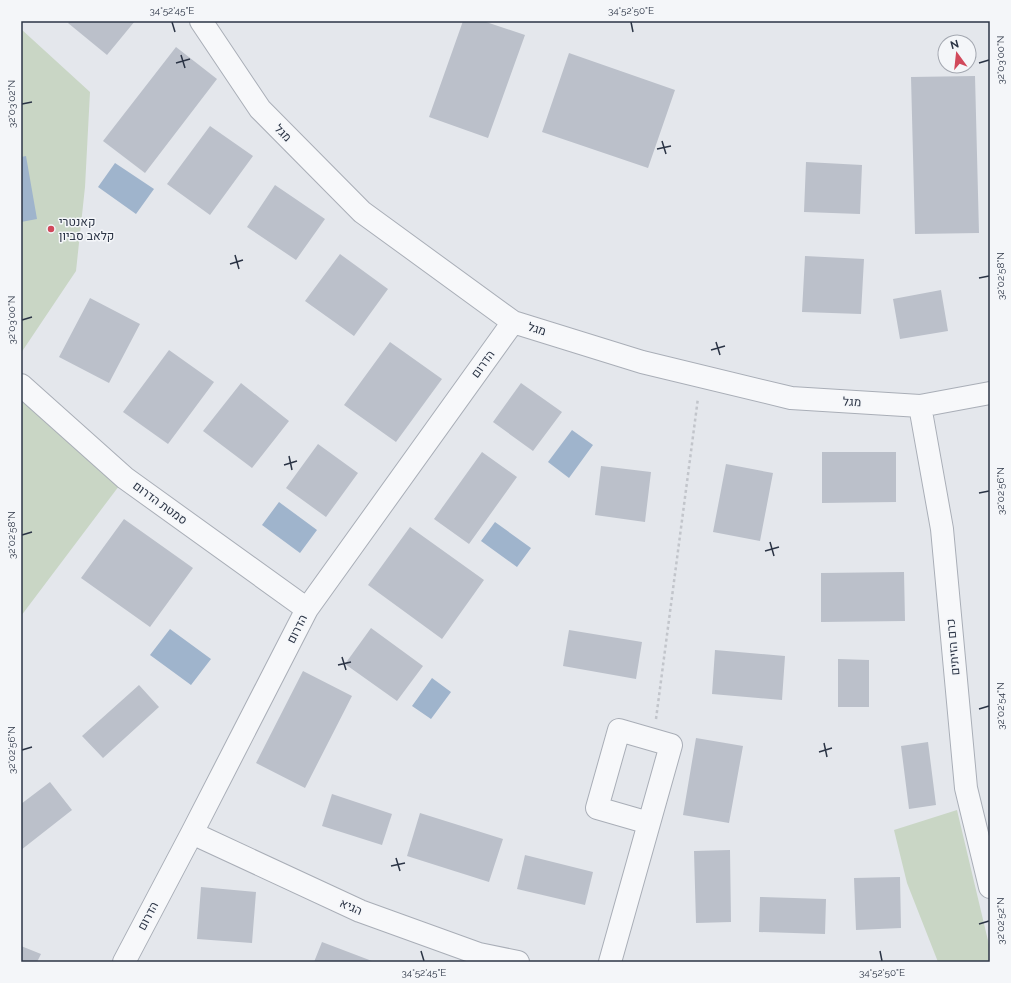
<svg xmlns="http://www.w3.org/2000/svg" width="1011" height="983" viewBox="0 0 1011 983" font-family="Raleway,Heebo,sans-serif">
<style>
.green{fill:#c9d6c5}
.water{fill:#9fb4cc}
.building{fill:#bbc0ca}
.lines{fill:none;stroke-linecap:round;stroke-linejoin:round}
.minor-casing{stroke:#a9aeb7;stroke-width:24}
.path{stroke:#c2c5cb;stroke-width:2.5;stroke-dasharray:3 3;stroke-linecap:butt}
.minor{stroke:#f7f8fa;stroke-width:22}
.ticks{fill:none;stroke:#2b3445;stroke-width:1.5}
.poi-dot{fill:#d1495b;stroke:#f4f6f9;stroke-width:1.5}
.labels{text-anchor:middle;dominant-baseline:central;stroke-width:3;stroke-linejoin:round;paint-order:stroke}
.street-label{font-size:12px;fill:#2b3445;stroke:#f4f6f9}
.poi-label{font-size:12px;fill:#2b3445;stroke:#f4f6f9;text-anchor:start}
.neatline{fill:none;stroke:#2b3445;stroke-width:1.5}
.ticks-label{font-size:10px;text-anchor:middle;fill:#2b3445}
</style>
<rect width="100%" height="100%" fill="#e4e7ec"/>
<path class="green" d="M21,29l69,63 -5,95 -9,84 -55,82z
M21,385l104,93 -104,138z
M957,810l33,139v13h-52l-31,-79 -13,-53z"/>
<path class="water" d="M26,156l11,63 -16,3v-65z
M115,163l39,26 -18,25 -38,-27z
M572,430l21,15 -24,33 -21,-16z
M279,502l38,28 -17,23 -38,-28z
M495,522l36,26 -14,19 -36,-26z
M170,629l41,30 -20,26 -41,-30z
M432,678l19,14 -20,27 -19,-13z"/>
<path class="building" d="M70,21h65l-28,34 -39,-32z
M463,21h20l42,14 -37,103 -59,-21z
M176,47l41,32 -72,94 -42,-32z
M569,53l106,37 -27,78 -106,-36z
M975,76l4,157 -64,1 -4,-157z
M210,126l43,30 -43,59 -43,-31z
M806,162l56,3 -2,49 -56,-2z
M275,185l50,34 -29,41 -49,-33z
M340,254l48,35 -34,47 -49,-35z
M805,256l59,3 -3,55 -59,-2z
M941,290l7,41 -48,8 -7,-40z
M90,298l50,26 -31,59 -50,-26z
M390,342l52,37 -46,63 -52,-37z
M169,350l45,32 -46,62 -45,-32z
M241,383l48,38 -37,47 -49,-37z
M521,383l41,29 -29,39 -40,-29z
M318,444l40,29 -32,44 -40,-29z
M482,452l35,25 -48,67 -35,-25z
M822,452h74v50l-74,1z
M726,464l47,9 -13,68 -47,-9z
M601,466l50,6 -6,50 -50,-7z
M124,519l69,49 -43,59 -69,-49z
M410,527l74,53 -42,59 -74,-54z
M904,572l1,49 -84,1v-49z
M371,628l52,38 -26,35 -52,-37z
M569,630l73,12 -6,37 -73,-13z
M715,650l70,6 -3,44 -70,-6z
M838,659l31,1v47h-31z
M303,671l49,25 -47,92 -49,-25z
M139,685l20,22 -56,51 -21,-22z
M696,738l47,8 -14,77 -46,-8z
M928,742l8,63 -27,4 -8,-63z
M50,782l22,28 -51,40v-46z
M332,794l60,20 -10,31 -60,-19z
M420,813l83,26 -14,43 -82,-26z
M730,850l1,72 -35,1 -2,-72z
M525,855l68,17 -8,33 -68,-16z
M900,877l1,51 -45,2 -2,-52z
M201,887l55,5 -4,51 -55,-4z
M760,897l66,2 -1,35 -66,-2z
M322,942l50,19 -1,1h-57z
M21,946l20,8 -4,8h-16z"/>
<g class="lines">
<g class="minor-casing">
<path id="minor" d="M201,21l59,88 102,103 151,110 129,40 149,36 129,8 70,-13
M21,385l104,93 182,131
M920,406l22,123 24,259 24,99
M192,833l168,78 119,43 39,8
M124,962l68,-129 115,-224 206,-287
M610,962l61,-217 -52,-15 -22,78 52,15"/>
</g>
<path class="path" d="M656,719l42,-321"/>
<use href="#minor" class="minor"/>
</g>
<path class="ticks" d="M172,22l3,10M631,22l2,10M181,55l4,13M176,63l14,-4M979,63l10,-3M22,104l10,-2M662,141l4,13M657,149l14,-3M235,255l4,14M230,264l13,-4M979,278l10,-2M22,320l10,-3M716,342l4,13M711,350l14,-4M289,456l3,14M284,465l13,-4M979,493l10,-2M22,535l10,-3M770,542l4,14M765,551l14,-4M342,657l4,13M338,665l13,-3M979,709l10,-3M824,743l3,14M22,750l10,-3M819,752l13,-4M396,858l4,13M391,866l14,-3M979,924l10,-3M421,951l3,10M880,951l2,10"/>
<circle class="poi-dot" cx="51" cy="229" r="4"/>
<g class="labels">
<g class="street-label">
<text transform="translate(283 133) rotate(45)">מגל</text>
<text transform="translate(537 329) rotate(17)">מגל</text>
<text transform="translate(483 364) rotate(-54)">הדרום</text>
<text transform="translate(852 402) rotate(3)">מגל</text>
<text transform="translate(160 503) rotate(36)">סמטת הדרום</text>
<text transform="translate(297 629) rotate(-63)">הדרום</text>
<text transform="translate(953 647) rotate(-95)">כרם הזיתים</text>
<text transform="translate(351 907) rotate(24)">הגיא</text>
<text transform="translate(148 916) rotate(-62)">הדרום</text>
</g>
<g class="poi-label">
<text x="59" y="222">קאנטרי<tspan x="59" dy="14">קלאב סביון</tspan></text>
</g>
</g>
<rect width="1011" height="983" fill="none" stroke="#f4f6f9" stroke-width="44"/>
<g transform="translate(957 54) rotate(345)"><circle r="19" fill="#f4f6f9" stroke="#a4a8b1"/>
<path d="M0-3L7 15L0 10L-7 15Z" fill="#d1495b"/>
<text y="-6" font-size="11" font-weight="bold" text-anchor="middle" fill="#2b3445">N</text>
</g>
<rect x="22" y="22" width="967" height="939" class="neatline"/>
<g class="ticks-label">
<text x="172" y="14">34°52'45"E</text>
<text x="631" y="14">34°52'50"E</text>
<text transform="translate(1000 60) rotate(-90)" y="4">32°03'00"N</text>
<text transform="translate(11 104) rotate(-90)" y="4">32°03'02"N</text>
<text transform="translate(1000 276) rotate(-90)" y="4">32°02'58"N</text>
<text transform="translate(11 320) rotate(-90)" y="4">32°03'00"N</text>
<text transform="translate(1000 491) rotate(-90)" y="4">32°02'56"N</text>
<text transform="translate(11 535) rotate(-90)" y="4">32°02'58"N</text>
<text transform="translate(1000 706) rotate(-90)" y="4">32°02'54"N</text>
<text transform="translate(11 750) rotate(-90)" y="4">32°02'56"N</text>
<text transform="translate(1000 921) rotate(-90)" y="4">32°02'52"N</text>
<text x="424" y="976">34°52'45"E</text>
<text x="882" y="976">34°52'50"E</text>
</g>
</svg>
